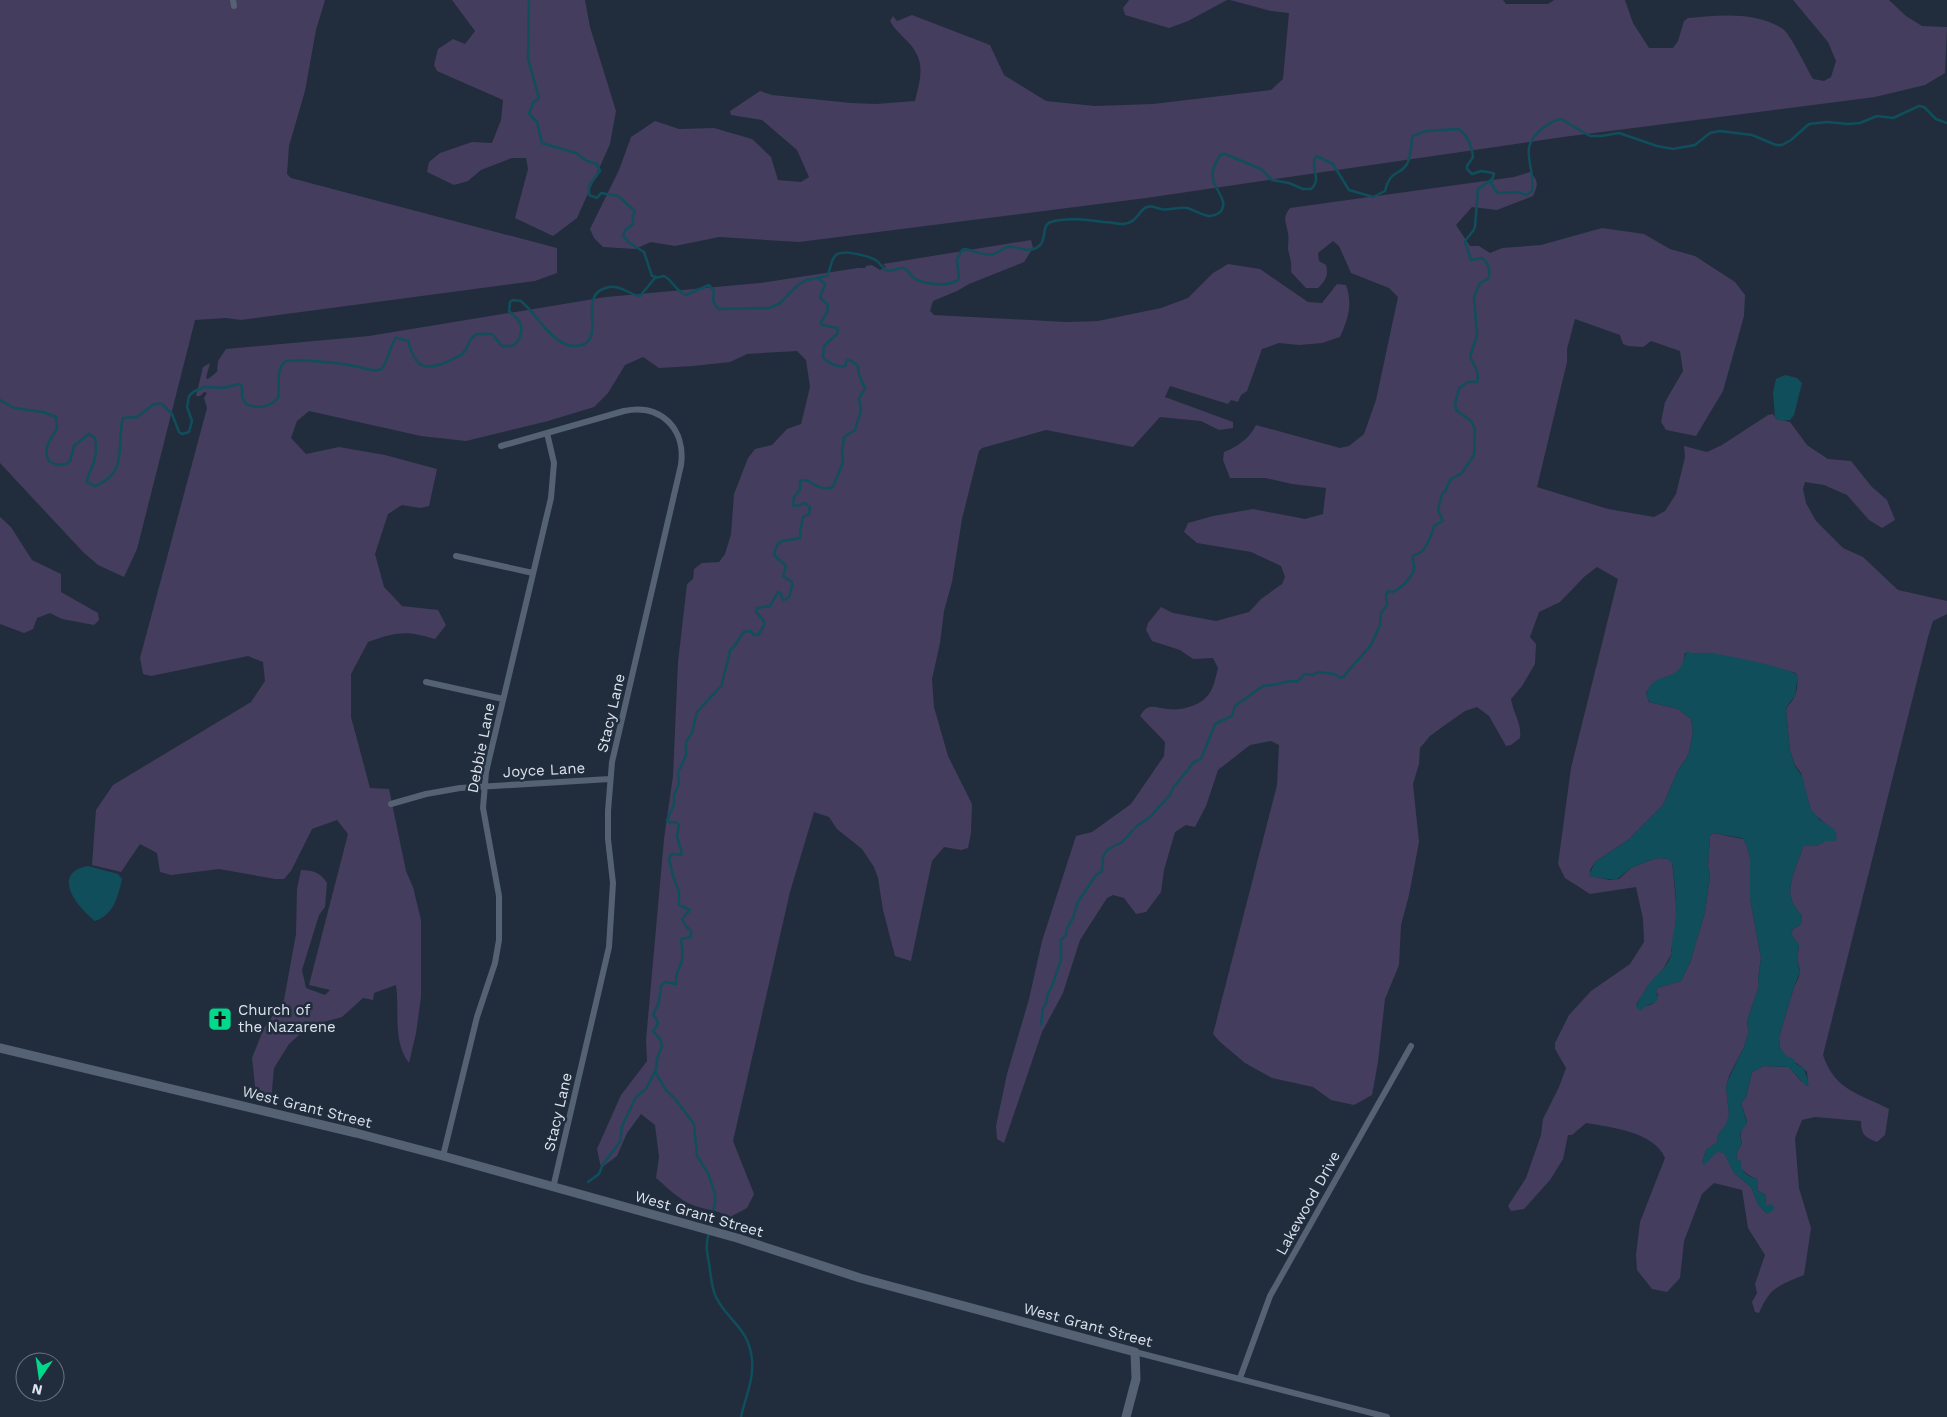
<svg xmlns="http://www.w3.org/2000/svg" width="1947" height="1417" viewBox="0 0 1947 1417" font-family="'Work Sans',sans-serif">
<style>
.green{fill:#443d5d;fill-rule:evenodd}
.water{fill:#104e5c}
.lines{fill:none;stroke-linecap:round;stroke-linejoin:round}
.stream{stroke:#104e5c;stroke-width:2.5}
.minor{stroke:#556273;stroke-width:6}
.secondary{stroke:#556273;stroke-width:9}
.labels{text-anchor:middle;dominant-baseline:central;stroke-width:5;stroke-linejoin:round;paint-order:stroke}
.street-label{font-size:15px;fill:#dce3ed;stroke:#212d3c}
.poi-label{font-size:15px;fill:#dce3ed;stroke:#212d3c;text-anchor:start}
</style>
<rect width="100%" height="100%" fill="#212d3c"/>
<path class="green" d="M0,0h325l-9,30 -11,61 -16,55 -2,28 4,4 266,70v25l-22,8 -294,39 -15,-2 -31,2 -58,229 -13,28 -26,-12 -15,-13 -83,-89z
M452,0h133l5,27 26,84 -6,33 -33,74 -24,18 -38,-18 13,-49 -2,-11h-14l-31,12 -13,11 -14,4 -27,-13 2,-10 11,-9 32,-11 20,1 9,-23 2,-20 -66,-29 -3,-6 4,-16 15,-10 12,5 10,-13z
M1129,0h98l-39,21 -19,7 -44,-13 -2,-7z
M1230,0h273l3,4h42l6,-4h71l8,23 16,25h24l5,-7 6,-20 4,-3c31,-3 68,-7 95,11 8,6 24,40 30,50l11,2 7,-4 5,-16 -8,-19 -35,-42h96l17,16 16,10 25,1 -2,46 -20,12 -50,12 -312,40 -417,61 -347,44 -80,-5 -44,9 -24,-4 -16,7 -32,-2 -9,-9 -4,-9 29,-59 12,-33 24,-16 24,8 35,-1 38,11 19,18 7,23 23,2 8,-5 -12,-27 -35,-30 -31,-5 -1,-4 30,-20 12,4 79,8 25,1 39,-3c4,-17 10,-35 0,-50 -7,-12 -19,-18 -25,-30l3,-5 4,5 15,-6 78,30 14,30 42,26 49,5 58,-2 118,-14 12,-11 6,-66 -18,-2z
M1530,172c9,9 8,13 3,24l-36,14 -25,-3 -16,18 14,21h9l11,7 12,-5 39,-3 61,-17 42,6 26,15 25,7 40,26 10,13 -1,21 -21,75 -27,45 -30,-6 -5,-8 4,-20 18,-31 -3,-20 -29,-10 -8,6 -15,-1 -5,-2 -3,-9 -45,-16 -8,30v13l-30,125 71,22 46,8 11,-6 11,-17 9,-37 -1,-11 23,6 15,-7 46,-30 5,-1 3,5 14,3 17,23 21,14 23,2 21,26 15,13 8,20 -13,8 -13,-8 -22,-25 -23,-10 -19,-3 -2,7 3,14 10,18 27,27 20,9 35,33 49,11v13l-14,7 -5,16 -105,418c12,36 36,38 66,54l-4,26 -8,7c-13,-5 -16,-8 -16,-21l-46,-4 -13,3 -7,18 4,50 12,40 -7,47c-26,11 -34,12 -45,38l-4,-1 -3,-10 5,-9 -2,-9 10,-29 -17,-27 -6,-38 -28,-7 -12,11 -18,47 -4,37 -13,14 -15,-3 -15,-19 -1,-15 4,-33 25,-64c-10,-26 -55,-31 -79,-35l-14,12h-4l-5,24 -13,21 -26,29 -13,2 -3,-5 18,-28 15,-43 2,-16 16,-32 7,-19 -11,-19v-6l14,-28 22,-24 39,-27 14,-22 -1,-23 -7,-32 -46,7 -25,-16 -7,-14 13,-96 47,-189 -21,-12 -13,10 -24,25 -21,10 -9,25 6,7 -1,20 -13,22 -11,13c2,14 11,24 9,39l-9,7 -5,1 -17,-30 -12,-9 -12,4 -20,14 -15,11 -10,12 -1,16 -6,20 6,58 -10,53 -8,30 -2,40 -14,34 -7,63 -6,33 -18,10 -23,-5 -18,-13 -41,-9 -27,-15 -26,-22 -6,-7 64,-249 2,-40 -8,-4 -21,4 -32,25 -12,36 -11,21 -9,-2 -11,7 -11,38 -3,22 -15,20 -10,2 -12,-16 -11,-3 -6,3 -27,42 -17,53 -21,39 -38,111 -7,-4 -1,-13 11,-52 22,-75 13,-58 34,-105 16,-4 39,-28 33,-48 1,-14 -25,-26c8,-14 15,-8 27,-7 13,2 34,-3 42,-15 5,-7 7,-18 9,-26l-5,-10 -20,1 -13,-9 -28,-9 -6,-11 2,-7 13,-16 12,6 43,8 33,-9 12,-13 21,-15 3,-7 -4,-11 -30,-14 -54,-9 -13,-11 4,-9 25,-7 40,-7 52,10 18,-5 3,-26 -34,-4 -27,-6h-35l-7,-18 1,-8c13,-5 26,-14 32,-27l84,23 9,-2 15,-12 12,-34 22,-103 -9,-9 -38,-15 -12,-27 -6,-5 -15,12 1,8 7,4c3,11 -1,16 -8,23h-12l-15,-16c1,-9 -1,-14 -3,-23 0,-5 1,-11 0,-16 -2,-11 -6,-15 2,-25l224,-31zM1685,653h24l87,20c3,9 1,21 -4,28 -3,4 -5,4 -6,10l4,40 5,14 6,8 9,35 2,4 24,21 -1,8h-10l-9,5h-13c-4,16 -19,42 -10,57 2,5 6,9 9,13l-1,8 -8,5 -2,5 8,11 -2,15 3,10 -1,7 -5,10 -15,50 1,10 3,7 19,13 5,5 1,14 -7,-5 -12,-14 -25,-1 -12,6 -6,25 -5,6 6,18c-4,7 -9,13 -5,21 -1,4 -4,7 -5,11 -4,11 10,23 20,26l1,12 8,4 -1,10h3l-1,9 -9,-10 -7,-17 -17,-14 -10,-20 -7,-2 -9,9 -6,3 4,-13 11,-7 1,-8 9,-12 2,-9 -3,-27 3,-11 15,-29 5,-17 -2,-4 1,-8 11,-32 -1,-7 3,-21 -11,-60v-40l-3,-12 -4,-7 -30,-6 -3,3 -2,29 2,11 -5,36 -15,51 -9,18 -24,7 -1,4 2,3c-1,11 -12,12 -22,10l13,-21 13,-13 10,-18 -1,-3c9,-29 4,-59 1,-88l-4,-3 -10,-1 -10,3 -17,7 -12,11 -9,1 -20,-4v-6l5,-8 33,-22 35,-35 15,-35 8,-11 3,-7 4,-21 -2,-12 -13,-10 -29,-7 -3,-9c11,-20 26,-13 35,-25 3,-4 3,-10 4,-15z
M1031,240l2,8 -9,14 -55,22 -12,7 -24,10 -3,10 4,4 132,7 32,-1 63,-13 27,-10 25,-25 15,-9 32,5 48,33 14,1 15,-19 9,1c7,20 2,34 -6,52l-18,6 -23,2 -20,-2 -17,6 -15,42 -6,4 -3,7 -7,-2 -3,4 -58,-18 -5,11 68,25v6l-14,2 -18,-9 -41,-4 -27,30 -87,-17 -64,18 -3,3 -17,68 -10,63 -8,29 -4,32 -8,36 2,28 14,49 24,48 -1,29 -3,15 -7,2 -17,-3 -12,14 -21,100 -16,-5 -12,-46 -5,-32 -4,-11 -12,-18 -25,-20 -8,-12 -15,-5 -24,80 -57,249 21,53 -7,14 -17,9c-12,-7 -23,-7 -35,-11 -15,-5 -27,-18 -39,-28l3,-21 -4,-32 -14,-11 -14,19 -10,23 -16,12 -4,-19 24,-54 26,-34 -1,-21 18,-201 9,-63 5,-114 9,-78 6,-5 1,-10 8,-6 17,-1 6,-8 6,-20 3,-40 14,-36 7,-9 17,-4 15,-16 14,-5 9,-37 -4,-27 -9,-9 -50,3 -17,8 -37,4 -34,2 -16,-11 -18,8 -17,28 -14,14 -46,14 -82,20 -45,-5 -112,-25 -12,10 -6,17 15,16 33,-7 46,8 52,14 -8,37 -9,2 -18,-3 -14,9 -13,40 9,33 18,19 36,4 8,15 -11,14c-29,-9 -39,-7 -67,3l-17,32v43l19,71 19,1 17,82 7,16 8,33v77l-5,36 -7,30c-17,-22 -9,-52 -13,-78l-22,8 -1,7 -10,-2 -21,19 -33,9 -20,18 -15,24 -3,33 -15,-6 -4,-37 12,-30 20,-28 12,-66 1,-45 4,-19c12,0 20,3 26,13l-2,24 -6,8 -17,55 4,18 19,7 5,-5 -21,-5 39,-151 -11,-14 -25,9 -21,42 -7,8h-9l-56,-10 -48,6 -11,-3 -3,-19 -17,-9 -19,28 -29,-7 4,-55 17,-25 138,-83 14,-21 -2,-19 -15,-6 -97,20 -8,-2 -3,-16 67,-250 -3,-10 3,-5 -3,-1 -4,4h-4l7,-29 7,-4 -4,15 2,1 9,-7 1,-11 8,-12 143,-13 237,-39 154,-14 98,-15h7l1,-2 6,-1 8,5 6,-3 -3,-3z
M0,517l11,10 21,33 29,14v18l37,21 1,7 -5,5 -32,-6 -12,-6 -13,5 -4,11 -9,4 -24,-9z"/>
<path class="water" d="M1785,375l12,3 5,5 -8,32 -4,5 -8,1 -7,-3 -2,-26 3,-13z
M1687,651c6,4 15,1 23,2 15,2 77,14 88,22l-3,21 -8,10 -1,5 4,40 5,15 7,10 8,32 10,12 14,9 3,8 -2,4h-10l-9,5h-13c-4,16 -19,42 -10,57 2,5 6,9 9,13l-1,8 -8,5 -2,5 8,10 -2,16 3,12 -6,15 -15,50 1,10 6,9 8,3 2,5 8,4 5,17 -3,1 -17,-19 -25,-1 -12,6 -6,25 -5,6 6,20c-4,7 -10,10 -5,19l-5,11 -1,5 5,3c-1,11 6,15 16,18l1,12 8,4 -1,10 6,-1 4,4 -4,4 -4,2 -9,-10 -7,-17 -17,-14 -10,-20 -7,-1 -13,13 -2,-2 4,-13 11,-8 1,-7 8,-11 3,-10 -3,-27 2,-7 16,-33 5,-17 -2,-4 1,-8 11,-32 -1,-7 3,-21 -11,-60v-40l-3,-12 -5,-8 -29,-5 -3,3 -2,29 2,11 -5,36 -15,51 -9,18 -24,7 -1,4 2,5 -2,5 -11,4 -4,5 -5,-4c4,-9 8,-15 13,-23 9,-12 18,-15 23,-31 -2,-6 4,-31 4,-39 1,-15 -2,-38 -4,-52l-4,-3 -10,-1 -10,3 -17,7 -15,12 -23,-3 -4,-2 6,-13 33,-22 35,-35 15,-35 8,-11 3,-7 4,-21 -2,-12 -13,-10 -28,-7 -4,-6c5,-22 21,-15 34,-27z
M88,866l30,8 4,5c-4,17 -8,36 -27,42 -18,-14 -45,-48 -7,-55z"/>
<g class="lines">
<path class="stream" d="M529,0l-1,59 11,39 -6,5 -4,11 8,8 5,21 34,10 11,8 10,3 3,7 -11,15v9l8,3 4,-5 17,3 17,15 -2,5v8l-7,5 -3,6 5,7 16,10 8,24 4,1
M0,400l14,8 29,4 13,5 1,11c-6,12 -15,19 -8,33l7,4 10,-1 4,-3 4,-15 15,-12 6,4c2,9 1,20 -3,29 -2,5 -5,9 -5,15l8,4c34,-13 21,-41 28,-68l14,-1 17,-13h8l10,10 7,18 3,2 7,-2 3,-11 -5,-14 2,-11 4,-4 11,-5 19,1 16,-4 3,2v11l4,7c12,5 23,4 32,-6 3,-12 -4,-28 8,-37 15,-2 57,2 73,6 6,1 16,6 22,2 7,-5 8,-23 15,-31l12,3c7,25 14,31 39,21 6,-3 13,-5 17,-10 6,-7 3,-12 13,-18h15l10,12h10c8,-4 13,-18 6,-26 -2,-3 -6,-6 -9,-9l1,-9 3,-2 8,1 4,4c10,9 16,20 26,29 6,6 15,12 23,12 36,0 3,-47 29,-57 17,-7 23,5 37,7l15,-18 9,-2c9,5 12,15 22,19l23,-10 5,6 -1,10 5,8 51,-1 10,-4 20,-20 8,-4 20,-4c4,-6 3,-16 9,-21 6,-6 34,1 41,6 4,3 6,9 11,10 6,1 10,-4 15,-3 6,2 7,7 11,10 10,7 37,9 45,1l-2,-20 5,-9 3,-1c9,2 20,7 29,5 5,-2 9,-6 14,-7 10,-2 21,9 32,-2 7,-7 1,-20 11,-23 16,-5 37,-2 53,0 6,0 13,2 19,2 15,-1 15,-14 24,-17 5,-2 9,1 14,2 4,2 17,-2 26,-1 11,3 21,13 32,5 12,-10 -5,-24 -6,-34 -2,-10 3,-17 8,-25h4l36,15 11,11 17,3 14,6h8c12,-11 -2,-20 5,-33l17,8 16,26 24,7 12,-6c6,-23 14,-14 22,-27 5,-9 3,-19 6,-28l13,-5 33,-2c9,7 13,17 14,28l-6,9v3l5,5 9,-3 12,2 1,1 -3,9 6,10 20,-1 10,3 5,-4c4,-27 -16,-42 11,-63 6,-4 10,-8 18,-9l29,17h11l18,-3 38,13 16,3 22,-4 15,-12 10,-2 32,4 24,10h6l9,-5 18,-16 18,-2 21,2 12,-1 17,-7 16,2 26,-12 5,1 12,12 11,4
M1041,1024l2,-16 3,-4 2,-11 4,-7 9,-26v-20l5,-5 1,-7 6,-10 5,-16 18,-27 6,-4 1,-14 4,-7 15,-8 15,-16 13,-9 20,-22 3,-7 21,-26 7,-3 14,-35 17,-8 3,-10 28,-20 10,-1 17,-4 7,1 8,-8 8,1 5,-3 16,2 7,4 3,-2 27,-31 9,-20 1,-12 6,-8 -1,-9 2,-5 5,1c8,-4 20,-15 21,-24 0,-4 -2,-8 -1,-12 2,-1 5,-2 8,-4 5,-3 12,-21 13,-26l9,-5 -5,-11 4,-16 3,-2 5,-12 12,-7 12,-18 1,-26 -4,-8 -15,-11 -1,-6 4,-16 9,-6h9c3,-9 -3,-17 -7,-25l7,-22 -3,-38 6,-14 8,-4c3,-7 1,-16 -6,-21l-11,2 -6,-18c2,-6 8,-8 10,-15l3,-38 14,-10
M655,1072l11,18 9,9 19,25 3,32 11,17 7,21v8l-5,26
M588,1182l11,-8 4,-10 17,-22 2,-16 14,-29 10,-8 10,-20 1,-10 5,-13 -2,-7 -7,-8 5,-7 -2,-6 -3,-3 6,-13 2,-16 4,-4 11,2c0,-11 1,-11 5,-20 3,-8 1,-16 0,-25l10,-2v-6l-6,-6 -3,-6 8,-9 -11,-5v-14l-6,-15 -4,-18 3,-4 9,1 1,-2 -5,-16 2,-12 -3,-3 -6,1 -3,-3 7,-15v-10l5,-11 -1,-11 8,-18v-13l6,-9 5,-21 25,-27c1,-12 7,-23 8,-35 9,-6 7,-11 14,-18l6,-1 4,4h4l6,-9v-5l-8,-9 1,-4 13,-2 8,-14 3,1 1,5 2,2 5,-3 3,-11v-4l-9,-6 3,-10 -12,-11c4,-21 12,-12 26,-17v-6l3,-15 6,-3 1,-7 -6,-4 -6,3 -5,-1 1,-8 6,-7v-9l6,-1c10,5 16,11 27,7l10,-25 -1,-9 2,-16 11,-7 6,-20 -2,-11 6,-11 -6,-13 -1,-9 -8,-6h-3l-2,6c-6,2 -18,-3 -22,-9l1,-11 13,-12 1,-4 -1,-2 -15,-3 -1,-3 6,-10 1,-7 -8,-7 5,-14 -6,-5
M709,1233c-4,12 -2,19 0,30 2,12 2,24 7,34 12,25 33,30 36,63 2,20 -7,38 -11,57"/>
<path class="minor" d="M233,0l1,6
M501,446l123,-35c37,-8 62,18 57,54l-69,297 -4,49v28l5,44 -4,64 -56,241
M456,556l77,17
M426,682l77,17
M391,804l35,-10 34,-6 150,-9
M443,1156l34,-139 18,-54 4,-23v-44l-16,-88 3,-36 65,-274 3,-35 -7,-30
M1135,1352l252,65
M1240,1378l30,-82 141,-250"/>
<path class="secondary" d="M0,1048l356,85 87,23 294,82 123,40 275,74 1,27 -10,38"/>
</g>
<defs>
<g id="church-square" transform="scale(1.25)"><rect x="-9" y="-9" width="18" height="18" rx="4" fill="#00d98c" stroke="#212d3c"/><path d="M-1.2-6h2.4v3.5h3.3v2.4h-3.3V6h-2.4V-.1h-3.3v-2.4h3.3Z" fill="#111"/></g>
</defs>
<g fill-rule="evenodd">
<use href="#church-square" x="220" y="1019"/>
</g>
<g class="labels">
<g class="street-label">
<text transform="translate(611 713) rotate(-77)">Stacy Lane</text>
<text transform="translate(481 748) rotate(-79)">Debbie Lane</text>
<text transform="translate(544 770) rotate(-3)">Joyce Lane</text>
<text transform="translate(307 1107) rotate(14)">West Grant Street</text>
<text transform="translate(558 1112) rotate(-77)">Stacy Lane</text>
<text transform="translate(1308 1203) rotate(-61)">Lakewood Drive</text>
<text transform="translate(699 1214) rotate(16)">West Grant Street</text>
<text transform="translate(1088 1325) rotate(15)">West Grant Street</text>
</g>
<g class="poi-label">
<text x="238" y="1010">Church of<tspan x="238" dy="17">the Nazarene</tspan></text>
</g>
</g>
<g transform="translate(40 1377) rotate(193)"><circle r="24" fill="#212d3c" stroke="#6c7683"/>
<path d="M0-4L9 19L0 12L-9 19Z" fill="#00d98c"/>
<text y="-8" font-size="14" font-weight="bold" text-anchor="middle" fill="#dce3ed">N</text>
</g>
</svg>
